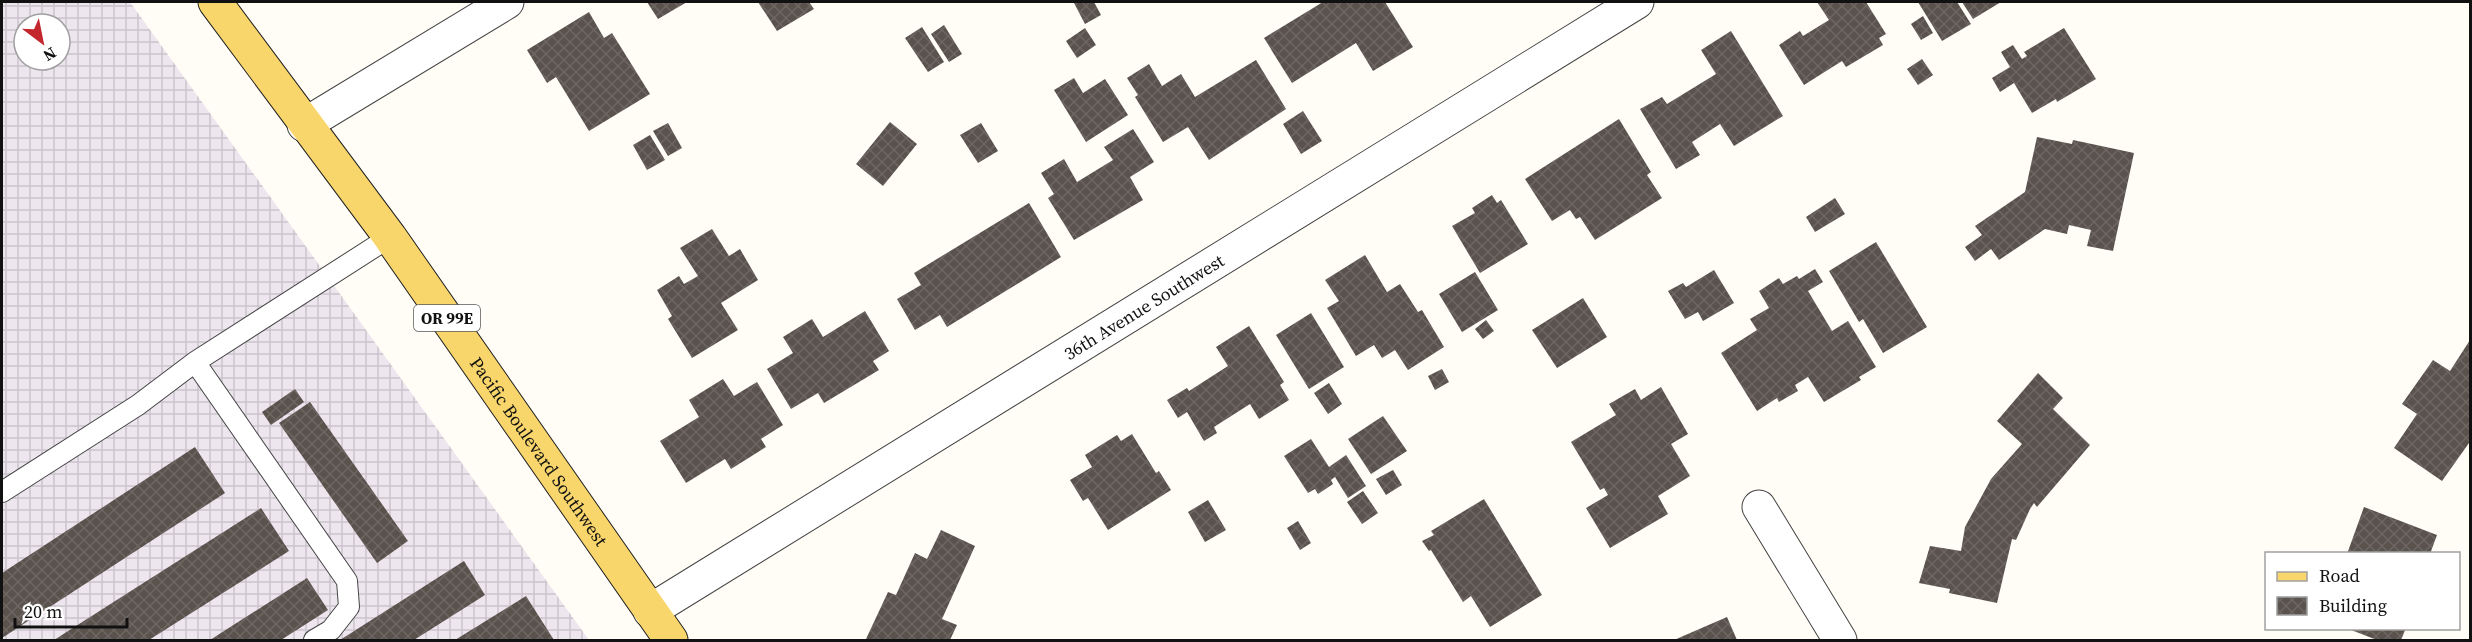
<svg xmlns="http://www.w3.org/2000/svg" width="2472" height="642" viewBox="0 0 2472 642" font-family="'Source Serif 4',serif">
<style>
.industrial{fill:url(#industrial-grid);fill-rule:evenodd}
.building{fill:url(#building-cross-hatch)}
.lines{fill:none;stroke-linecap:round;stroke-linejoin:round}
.lane-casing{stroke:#444;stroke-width:22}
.street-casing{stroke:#444;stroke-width:35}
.primary-casing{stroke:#222;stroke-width:35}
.lane{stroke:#fff;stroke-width:20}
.street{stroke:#fff;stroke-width:33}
.primary{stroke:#f9d66b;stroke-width:33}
.labels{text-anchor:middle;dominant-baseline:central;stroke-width:6;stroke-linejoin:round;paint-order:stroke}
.shield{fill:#fff;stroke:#585858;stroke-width:1.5}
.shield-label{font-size:16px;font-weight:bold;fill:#111}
.street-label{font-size:18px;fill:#111;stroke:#fff}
</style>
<defs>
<pattern id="industrial-grid" width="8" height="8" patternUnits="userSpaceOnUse" patternTransform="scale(1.5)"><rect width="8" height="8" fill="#eee6ef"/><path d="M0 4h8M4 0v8" fill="none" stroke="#cbc4cc"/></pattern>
<pattern id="building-cross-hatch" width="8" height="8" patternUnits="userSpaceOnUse" patternTransform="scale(1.5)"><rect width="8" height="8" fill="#5a524d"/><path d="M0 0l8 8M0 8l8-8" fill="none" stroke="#6d6662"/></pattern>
</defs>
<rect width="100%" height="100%" fill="#fffdf5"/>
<path class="industrial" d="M2,2h128l459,638h-587zM24,24h36v36h-36z"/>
<path class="building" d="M647,2h40l-29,17z
M758,2h51l5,7 -37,22z
M1076,2h18l7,13 -16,9 -11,-21z
M1323,2h62l28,45 -40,24 -17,-28 -64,40 -28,-45z
M1817,2h49l20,32 -7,4 4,7 -37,22 -4,-6 -38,24 -25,-40 21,-14 3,5 26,-16z
M1918,2h39l14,22 -29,17z
M1962,2h39l-28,17z
M589,12l15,26 8,-5 38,61 -61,37 -33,-54 -9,6 -20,-33z
M1923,16l10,17 -12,7 -10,-16z
M944,25l18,29 -13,8 -18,-28z
M922,27l22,35 -16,10 -23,-34z
M1085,28l11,17 -19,13 -11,-17z
M2064,28l32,51 -39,23 -1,-3 -24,14 -18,-30 -14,9 -8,-14 18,-11 -9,-15 12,-7 9,14 5,-3 -3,-4z
M1731,31l52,85 -49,30 -14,-22 -28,18 8,13 -24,14 -36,-60 22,-12 5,7 49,-30 -15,-24z
M1922,59l11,16 -15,10 -11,-16z
M1256,60l30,49 -77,51 -21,-33 -25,15 -28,-45 3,-2 -11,-17 22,-14 13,22 19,-12 14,23z
M1074,78l9,15 22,-14 23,36 -42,27 -32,-52z
M1303,111l19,30 -21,13 -18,-30z
M1619,119l32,53 -4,3 15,23 -67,42 -15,-23 -4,2 -6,-9 -18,11 -27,-42z
M890,122l27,22 -34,42 -27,-22z
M668,123l14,25 -14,8 -15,-25z
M981,123l17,28 -20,12 -18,-28z
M1133,129l21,33 -24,15 13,23 -69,40 -26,-42 6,-4 -13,-21 23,-14 13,23 36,-22 -9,-13z
M650,135l15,25 -18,10 -14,-25z
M2037,137l35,7 1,-4 61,13 -21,98 -26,-5 4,-16 -22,-5 -2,9 -22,-5 -46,31 -8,-11 -16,12 -10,-14 17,-12 -7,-9 50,-34z
M1492,195l5,8 4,-3 27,44 -48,29 -28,-47 23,-13 -3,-5z
M1835,198l10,16 -30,18 -9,-15z
M1029,203l32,54 -114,70 -7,-12 -25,15 -18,-31 24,-14 -7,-12z
M712,229l17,27 11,-7 18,31 -37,23 17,27 -46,28 -24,-39 4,-3 -15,-26 22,-14 5,8 14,-8 -18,-28z
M1876,242l51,85 -44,26 -20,-34 -4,3 -30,-51z
M1365,255l22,37 13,-8 18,28 4,-2 22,37 -36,23 -13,-20 -13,8 -8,-13 -18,11 -29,-48 12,-7 -14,-21z
M1815,269l8,13 -15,9 24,40 16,-10 28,46 -17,10 2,3 -37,22 -16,-25 -13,8 3,6 -19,11 -2,-4 -20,13 -36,-58 36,-23 -7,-11 19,-11 -10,-17 20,-13 4,6 14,-8 2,3z
M1714,270l20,33 -31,18 -5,-9 -13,7 -17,-28 15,-8 3,4z
M1475,272l23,38 -36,22 -23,-38z
M1583,298l24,39 -50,31 -25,-38z
M865,311l24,40 -16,10 6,9 -55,33 -6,-10 -27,16 -24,-40 26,-16 -10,-16 29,-18 11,18z
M1311,313l33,54 -35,22 -33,-54z
M1486,320l8,11 -11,8 -8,-10z
M1249,326l35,56 -4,3 9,15 -30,19 -9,-15 -36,23 3,6 -13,8 -17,-29 -9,6 -11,-18 20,-12 2,3 39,-25 -12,-19z
M2470,340v105l-1,-2 -27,38 -48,-33 23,-34 -15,-10 31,-44 17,11z
M1442,369l7,13 -14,8 -7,-14z
M2038,373l25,25 -10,11 37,36 -53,62 -3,-4 -4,6 -14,31 -4,-1 -15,64 -48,-10 1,-4 -31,-6 11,-37 31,5 4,-24 26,-48 31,-35 -25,-23z
M723,379l11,17 23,-14 26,43 -22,14 5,8 -35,22 -6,-10 -39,24 -26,-42 39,-24 -10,-17z
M1329,383l13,21 -14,10 -14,-21z
M1661,387l27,47 -17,10 19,32 -32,20 10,18 -58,34 -24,-40 22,-13 -4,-7 -4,2 -29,-48 45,-27 -7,-11 26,-15 6,11z
M295,389l9,13 -33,23 -9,-13z
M310,402l98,139 -31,22 -98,-140z
M1383,416l24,35 -36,23 -23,-35z
M1132,434l24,39 3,-2 12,19 -63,40 -20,-32 -5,3 -13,-21 22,-13 -7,-12 32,-20 4,6z
M1311,439l18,28 17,-12 20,31 -18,12 -13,-21 -4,3 2,4 -15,10 -3,-5 -7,4 -24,-37z
M195,447l30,46 -223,145v-65z
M1393,470l9,15 -16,10 -10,-16z
M1363,491l15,22 -16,11 -15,-22z
M1484,499l58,96 -52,32 -19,-31 -8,6 -32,-52 -2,1 -7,-10 12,-6 -3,-4z
M1208,500l18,30 -21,12 -17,-30z
M2364,507l73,28 -7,19h-83z
M261,508l28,43 -140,89h-95z
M1298,521l13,22 -11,7 -13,-22z
M941,530l34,16 -33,73 15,6 -7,15 -84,-1 22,-47 8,3 19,-42 12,6z
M464,561l21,34 -71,45h-74z
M307,578l21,32 -47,30h-71z
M526,596l28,44h-99z
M1727,617l10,23h-63z
M2346,628h60l-5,12h-24z"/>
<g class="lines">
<g class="lane-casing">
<path id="lane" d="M195,362l152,219 2,26 -18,23 -17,10
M2,492l136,-87 57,-43 195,-125"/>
</g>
<g class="street-casing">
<g id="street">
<path d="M304,125l203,-123"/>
<path d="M1759,507l81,133"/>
<path id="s1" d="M650,611l987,-609"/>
</g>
</g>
<g class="primary-casing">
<g id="primary">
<path id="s2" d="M215,2l175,235 281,403"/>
</g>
</g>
<use href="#lane" class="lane"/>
<use href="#street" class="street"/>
<use href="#primary" class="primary"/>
</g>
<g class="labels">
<rect class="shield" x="414" y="305" width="66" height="26" rx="4.5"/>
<g class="shield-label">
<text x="447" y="318">OR 99E</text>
</g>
<g class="street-label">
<text stroke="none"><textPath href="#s1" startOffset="580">36th Avenue Southwest</textPath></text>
<text stroke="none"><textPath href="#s2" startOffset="554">Pacific Boulevard Southwest</textPath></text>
</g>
</g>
<rect width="2472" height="642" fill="none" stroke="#111111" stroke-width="6"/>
<rect x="2265" y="552" width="195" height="78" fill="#ffffff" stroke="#a0a0a0" stroke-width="1.5"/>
<rect x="2277" y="572" width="30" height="9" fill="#f9d66b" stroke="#a0a0a0" stroke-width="1.5"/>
<text x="2319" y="582" font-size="18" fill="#111111">Road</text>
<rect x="2277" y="597" width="30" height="18" fill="url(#building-cross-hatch)" stroke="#a0a0a0" stroke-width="1.5"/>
<text x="2319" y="612" font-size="18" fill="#111111">Building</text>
<g transform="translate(42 42) rotate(148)"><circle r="28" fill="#ffffff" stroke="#a0a0a0" stroke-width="1.5"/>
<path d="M0-4.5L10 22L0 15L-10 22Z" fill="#c4262e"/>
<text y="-9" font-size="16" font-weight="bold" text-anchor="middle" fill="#111111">N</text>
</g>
<path d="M15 618v9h112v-9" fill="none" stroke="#111111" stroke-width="3"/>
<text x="24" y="618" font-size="18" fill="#111111" stroke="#ffffff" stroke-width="4.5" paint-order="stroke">20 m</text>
</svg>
